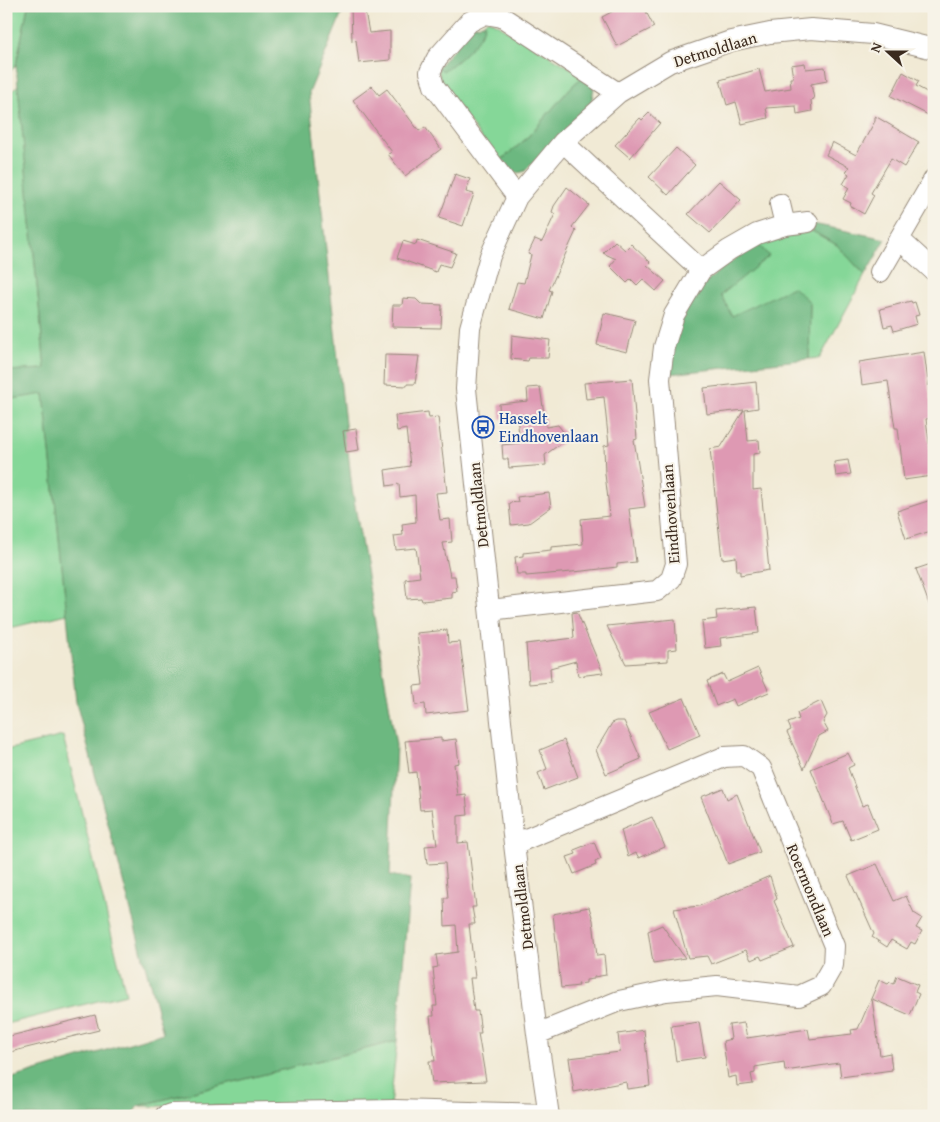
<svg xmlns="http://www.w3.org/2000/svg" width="940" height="1122" viewBox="0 0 940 1122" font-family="'Gentium Book Plus',serif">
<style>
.green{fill:#85d798;stroke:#60805b}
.forest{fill:#6cb880;stroke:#54714f}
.building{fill:#de99b3}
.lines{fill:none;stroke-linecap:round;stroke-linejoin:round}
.minor-casing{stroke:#968a7a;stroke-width:22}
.minor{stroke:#fff;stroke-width:20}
.labels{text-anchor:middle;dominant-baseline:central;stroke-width:4;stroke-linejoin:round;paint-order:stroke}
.street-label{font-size:16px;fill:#3b2a1e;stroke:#f7f3e8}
.transit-label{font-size:16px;fill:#164399;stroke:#f7f3e8;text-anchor:start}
</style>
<rect width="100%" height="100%" fill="#f7f3e8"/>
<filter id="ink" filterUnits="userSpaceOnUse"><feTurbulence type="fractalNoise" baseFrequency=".02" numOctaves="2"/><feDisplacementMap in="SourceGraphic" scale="10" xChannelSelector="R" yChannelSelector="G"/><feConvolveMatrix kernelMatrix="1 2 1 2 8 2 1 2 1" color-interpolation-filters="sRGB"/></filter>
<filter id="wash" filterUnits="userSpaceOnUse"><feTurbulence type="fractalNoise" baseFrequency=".0096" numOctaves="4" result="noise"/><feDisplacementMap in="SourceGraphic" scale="20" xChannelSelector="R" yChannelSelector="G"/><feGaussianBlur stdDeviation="1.12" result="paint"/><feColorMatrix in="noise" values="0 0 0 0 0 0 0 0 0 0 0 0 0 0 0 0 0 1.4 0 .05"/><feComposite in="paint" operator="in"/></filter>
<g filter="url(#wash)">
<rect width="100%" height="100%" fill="#f1ead5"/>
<path class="green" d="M6,6h22l-12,59 -10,11z
M488,19l96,57 -11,9 -47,54 -27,23 -58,-78 -3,-17z
M18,85l27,284 -39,2v-273z
M812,231l25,14 28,30 -45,83 -11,1 1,-57 -78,14 -11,-21 47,-39 -10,-12z
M44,393l23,221 -61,15v-229z
M63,736l63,258 -120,30v-274z
M397,1041l-7,65h-252z"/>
<path class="forest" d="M28,6h317l-36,87 43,395 44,257 -6,130 20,4 -13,162 -259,65 -7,10h-125v-36l157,-47 -87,-331 -32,-308 -38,6v-29l39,-2 -29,-304z
M485,24c-4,17 -27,38 -42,47l-5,-4 36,-42z
M584,76l10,12 -3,16 -66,67c-12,5 -19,0 -26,-9l27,-23 47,-54z
M813,224l73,15 -21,36 -28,-30 -25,-14z
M758,244l11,12 -48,39 11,21 61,-29 17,15 -1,57 -140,15c9,-70 31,-95 89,-130z"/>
<g id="blocks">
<path class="building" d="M351,6h13l5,27 21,-2v29l-31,3 -3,-23 -4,1z
M623,6h20l11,21 -37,19 -15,-29z
M805,63l1,6 19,-2 2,14 -16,3 3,15 -3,1 1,11 -15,3 -1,-8 -30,2 2,10 -26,6 -6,-22 -9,3 -7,-25 39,-11 6,23 26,-4 -1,-10h3l-2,-13z
M903,72l16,9 -3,5 18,10v22l-43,-22z
M372,86l7,9 8,-6 32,42 6,-4 16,22 -36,27 -17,-22 4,-2 -39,-52z
M649,113l11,10 -30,35 -15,-13 25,-27 2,2z
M875,116l44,26 -15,25 -13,-8 -20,34 3,2 -10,19 -14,-8 1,-3 -8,-4 6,-11 -6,-4 6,-10 -3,-2 3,-5 -23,-12 6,-13 24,13 19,-34z
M676,148l19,17 -27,30 -19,-18z
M455,174l15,5 -4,13 8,2 -11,32 -24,-8z
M719,181l22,19 -31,33 -22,-19z
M567,187l22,18 -17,22 4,4 -27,59 3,1 -8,28 -35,-10 8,-27 7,1 7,-28 -3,-1 7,-15 7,3 13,-28 -3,-2 2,-6z
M417,240l39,13 -6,14 -11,-3 -3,8 -39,-14 6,-17 13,4z
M615,241l10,9 6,-6 19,18 -3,3 18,16 -9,10 -13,-12 -6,6 -6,-6 -4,4 -17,-17 6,-7 -13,-6z
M403,298l13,1 5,5 21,1 -1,23 -49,-1 1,-22h9z
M911,301l1,2 3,-1 4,13 -4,1 2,8 -23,7 -2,-6 -8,2 -4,-18z
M604,313l31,7 -8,32 -30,-7z
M512,335l38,5 -2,18h-19l-1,3 -17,-2z
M924,352l9,66 -7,1 4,30h4v18h-3l1,9 -28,4 -6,-52h-3l-7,-47 -26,4 -3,-23z
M385,355l34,1 -4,28h-8v2l-23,-1z
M632,379l5,60 -3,1 11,67 -16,2 7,53 -19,2v3l-34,4 -57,5v-2h-9l-2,-17 8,-1v-3l28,-3v-3l32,-3 -2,-25 29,-3 -5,-42 -1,-28 5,-1 -5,-48 -18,2 -2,-16z
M756,382l2,26 -13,2 3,31 11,-1 1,13 -7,1v36l8,-1 8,81 -29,5v-4h-3l-1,-14 -14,2 -12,-110 11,-2 23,-37 -37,4 -3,-26z
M540,387l6,40 12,-2 10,13 -23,17 1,10 -37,3 -1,-9h-5l-1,-14 18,-2 -3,-26 -17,2 -1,-15 29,-3 -1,-13z
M428,412l1,6 9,-1 9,75 -11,1 4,27 10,-1 2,23 -9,1 7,33h5l2,15 -5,1v6l-30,3 -1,-3 -14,1 -2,-20 15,-2 -4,-29 -20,2 -2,-14 9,-1 -1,-11 14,-2 -1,-27 -15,2 -1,-13 -12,2 -2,-16 25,-4 -4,-37 -9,2 -2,-15z
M356,429l3,21 -13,2 -3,-21z
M848,460l3,14 -15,2 -2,-14z
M549,493l2,14 -22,16 -18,2 -2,-22 9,-1 -1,-5z
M934,499v31l-28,9 -9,-28z
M934,563v49h-2l-16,-43z
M756,607l3,26 -39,5 1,8 -16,2 -3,-27 15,-2 -1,-8z
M577,612l26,61 -25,3 -2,-15 -26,7 1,14 -22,2 -3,-40 48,-6 -2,-25z
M675,619l2,30 -9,1v11l-42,3 -19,-38z
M447,630l1,13 12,-1 9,68 -43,5 -1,-11 -9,1 -2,-19 9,-1 -6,-52z
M758,668l11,24 -33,14 -3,-7 -17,7 -9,-25 16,-7 4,8z
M684,698l16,37 -33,14 -18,-37z
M821,701l6,14 -4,7 5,9 -9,5 -15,33 -17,-37 4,-2 -3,-7 11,-4 -2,-6z
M617,721h7l17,38 -35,15 -10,-24 16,-27z
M441,738v3l15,-2 3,24 -5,1 4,32 8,-1 2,20 -10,1v27l10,-1 8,65h-4l3,17h-6l6,54h-5l4,33h4l3,22h-3l8,48 -54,2 -3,-22h6l-5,-45h4l-1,-10h4l-4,-38 5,-1 -2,-12 22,-3 -2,-27 -11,1 -1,-28h4l-3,-35 -18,1 -2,-18 12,-1 -5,-36 -12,1 -4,-38 -7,1 -4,-32z
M564,740l14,37 -34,13 -6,-17 9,-4 -7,-19z
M848,753l6,12 -6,3 14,38 6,-2 10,25 -27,11 -8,-19 -10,3 -22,-55z
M723,788l4,11 10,-5 23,58 -32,12 -27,-67z
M652,817l13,30 -26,11 -3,-5 -8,4 -7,-27z
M594,842l7,17 -6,3 1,3 -22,9 -7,-17 9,-3 -2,-4z
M877,864l17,37 12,-5 8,17 8,5 -6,10 6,3 -7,13 -4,-2 -4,7 -16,-9 -4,7 -15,-10 2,-3 -26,-58z
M770,876l7,23 -3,2 20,46 -32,13 -2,-4 -9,4 -5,-10 -35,14 -4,-8 -19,2 -14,-49 25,-3z
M589,907l4,13 4,36 7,-1 2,20 -12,2v2l-8,1v3l-8,1 1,2 -18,2 -8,-74z
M662,925l23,33 -32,5 -5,-32z
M897,976l21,9 -3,7 4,2 -9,21 -38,-16 8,56 10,-2 2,17 -51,7 -2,-14 -54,8 -1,-9 -29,5v6l-4,1 2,10 -16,2 -1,-10 -8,2 -5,-37 8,-2 -2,-14 15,-2 3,15 61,-9 2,10 42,-5 -1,-4 7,-1 21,-49 9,4 2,-2 4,2z
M95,1015l4,15 -93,23v-16z
M699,1022l6,35 -29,4 -5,-35z
M644,1030l6,56 -23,3 -1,-7 -52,10 -5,-34 51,-6 -2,-18z"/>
</g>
</g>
<g filter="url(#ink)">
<use href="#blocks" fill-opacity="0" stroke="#968a7a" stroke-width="1"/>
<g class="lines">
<g class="minor-casing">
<path id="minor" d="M563,142l138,128
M517,197l-83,-111 -4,-14 7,-14 32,-36 16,-8 17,3 116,76
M780,204l5,21
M899,239l35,32
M880,272l54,-93
M490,610l167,-19 14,-12 5,-15 -16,-185 4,-32 10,-32 27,-45 28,-20 28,-16 28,-9 23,-3
M514,844l210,-87 20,-1 17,12 73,178 -1,19 -12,21 -22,10 -82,-10 -51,5 -47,10 -82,33
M165,1116l6,-2 224,-4 154,4
M549,1116l-12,-82 -23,-190 -48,-455 4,-61 20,-72 27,-59 46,-55 55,-49 52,-31 61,-21 39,-8 41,-4 62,5 61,15"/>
</g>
<use href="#minor" class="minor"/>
</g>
</g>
<defs>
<g id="bus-ring" transform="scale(1.125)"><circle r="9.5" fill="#f7f3e8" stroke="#1a4fb4" stroke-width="1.5"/><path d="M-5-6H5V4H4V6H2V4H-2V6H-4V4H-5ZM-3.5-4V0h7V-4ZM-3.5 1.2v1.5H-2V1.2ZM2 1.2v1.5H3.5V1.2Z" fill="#1a4fb4"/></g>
</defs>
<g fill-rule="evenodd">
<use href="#bus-ring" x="483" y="427"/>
</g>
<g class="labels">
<g class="street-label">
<text transform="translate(715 49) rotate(-17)">Detmoldlaan</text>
<text transform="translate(478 505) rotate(-96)">Detmoldlaan</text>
<text transform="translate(670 514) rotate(-94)">Eindhovenlaan</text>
<text transform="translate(811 890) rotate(67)">Roermondlaan</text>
<text transform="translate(522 907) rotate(-97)">Detmoldlaan</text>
</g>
<g class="transit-label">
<text x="499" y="418">Hasselt<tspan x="499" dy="18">Eindhovenlaan</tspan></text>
</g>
</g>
<rect width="940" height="1122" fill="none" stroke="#f7f3e8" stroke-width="25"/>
<g transform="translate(888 52) rotate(291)" stroke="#f7f3e8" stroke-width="4" paint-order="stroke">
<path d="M0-4L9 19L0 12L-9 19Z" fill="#3b2a1e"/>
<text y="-8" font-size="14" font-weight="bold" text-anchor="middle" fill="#3b2a1e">N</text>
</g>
</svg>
